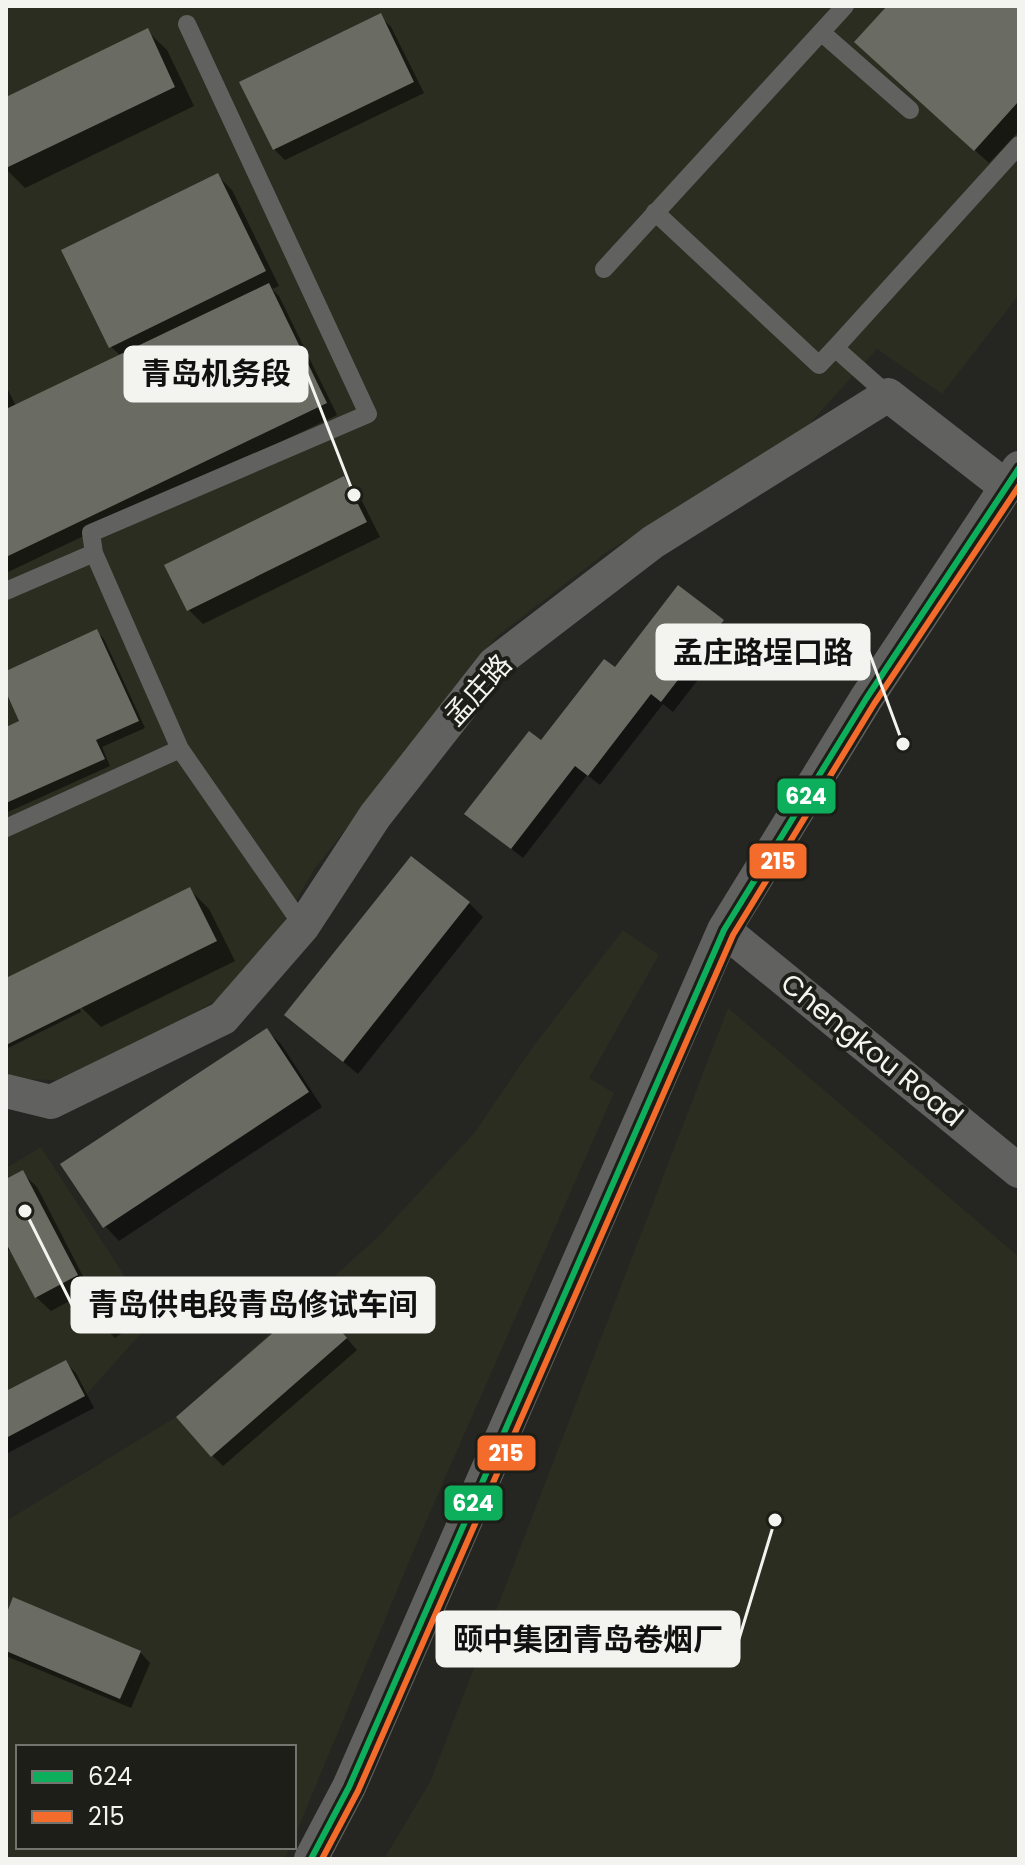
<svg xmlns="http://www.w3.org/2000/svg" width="1025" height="1865" viewBox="0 0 1025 1865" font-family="Poppins,'Noto Sans SC',sans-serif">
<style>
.built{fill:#2a2d20}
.shadow{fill:#0007}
.building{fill:#6a6c64}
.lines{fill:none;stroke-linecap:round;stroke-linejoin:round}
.service{stroke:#616260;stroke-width:18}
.minor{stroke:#616260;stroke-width:34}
.bus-1-casing{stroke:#1d1e17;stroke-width:12}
.bus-2-casing{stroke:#1d1e17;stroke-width:12}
.bus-1{stroke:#0daf5c;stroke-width:6}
.bus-2{stroke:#f36c2b;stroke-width:6}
.labels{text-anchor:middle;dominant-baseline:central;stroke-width:8;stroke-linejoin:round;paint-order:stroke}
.street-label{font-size:28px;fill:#f3f4ef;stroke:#1d1e17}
.leader{fill:none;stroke:#f3f4ef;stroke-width:3}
.callout-dot{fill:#f3f4ef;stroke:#1d1e17;stroke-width:3}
.callout{fill:#f3f4ef;stroke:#f3f4ef;stroke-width:3}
.callout-label{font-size:30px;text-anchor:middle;font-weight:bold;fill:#111}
.line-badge{stroke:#1d1e17;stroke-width:3}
.badge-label{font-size:22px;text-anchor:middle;font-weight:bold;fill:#fff}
</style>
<rect width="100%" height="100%" fill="#252622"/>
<path class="built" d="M6,6h1013v289l-77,99 -65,-45 -82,91 -187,111 -112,86 -183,234 -40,70 -43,52 -159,88 -65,-3z
M623,930l36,25 -70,123 25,15 -190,433 -130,312v-91h-276v100h272l-5,12h-279v-338l170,-104 200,-178 99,-107 57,-84z
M728,1008l291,249v602h-635l46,-77z
M41,1147l112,173 -68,76 -79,42v-270z"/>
<path class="shadow" d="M889,6h130v125l-30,32 -118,-107z
M380,16l11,11 33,66 -139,67 -11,-11z
M147,31l20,19 27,56 -169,82 -19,-19v-70z
M218,176l14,14 47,96 -7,3 7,7 58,119 -331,158v-187l10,20 105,-50 -10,-9z
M343,478l15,15 22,44 -177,87 -14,-14 -22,-44z
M679,588l55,45 -61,79 -10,-8 -63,81 -13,-10 -64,83 -56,-44 149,-144z
M97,632l7,7 41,89 -43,19 8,19 -102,46 -2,-83 16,-7 -16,-34v-15z
M189,889l20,20 26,52 -134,66 -23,-23 3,8 -75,37v-69z
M469,903l14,14 -125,157 -72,-59z
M266,1030l15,14 41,63 -203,134 -14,-15z
M22,1173l15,14 53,103 -39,21 -15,-14 -25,-48 -5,3v-70z
M128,1288l19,27 -32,23 -7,-7z
M323,1311l34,39 -134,116 -11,-11z
M65,1362l11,11 18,35 -88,46v-61z
M6,1620l134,32 10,11 -19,45 -125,-52z"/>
<path class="building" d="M887,6h132v95l-45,50 -120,-109z
M381,13l33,69 -141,68 -34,-68z
M148,28l27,59 -169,81v-71z
M218,173l48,98 -157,77 -48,-98z
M269,283l58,120 -321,154v-148z
M344,476l23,46 -180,89 -23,-46z
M678,585l46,35 -63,82 -10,-8 -63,82 -13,-10 -64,83 -47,-35 65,-83 12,9 63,-81 11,8z
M97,629l42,92 -43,19 9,19 -99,44v-76l13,-6 -13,-29v-21z
M411,856l59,46 -127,160 -59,-47z
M190,887l27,54 -211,104v-67z
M267,1028l42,64 -206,136 -43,-64z
M23,1170l55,105 -43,23 -29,-55v-64z
M121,1278l21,29 -35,25 -21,-28z
M313,1298l34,40 -136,119 -35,-40z
M66,1360l19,36 -79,42v-47z
M13,1597l128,54 -21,48 -114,-48v-36z"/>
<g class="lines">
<path class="service" d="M821,32l89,78
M655,212l164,153 16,-17
M604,269l241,-263
M888,395l-53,-47 184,-203
M6,591l88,-38
M180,749l123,177
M6,828l174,-79 -86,-196 -3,-20 277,-119 -181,-390"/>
<path class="minor" d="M724,930l295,241
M6,1091l45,11 172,-84 80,-92 72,-110 119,-152 159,-122 235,-147 117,91
M311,1859l38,-72 375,-857 142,-231 153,-231"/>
<g class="bus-1-casing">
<path id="bus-1" d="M311,1859l38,-72 375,-857 142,-231 153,-231"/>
</g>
<g class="bus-2-casing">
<path id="bus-2" d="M322,1859l36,-68 375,-856 141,-231 145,-218"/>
</g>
<use href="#bus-1" class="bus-1"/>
<use href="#bus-2" class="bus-2"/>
</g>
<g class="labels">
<g class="street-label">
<text transform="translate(478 690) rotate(-48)">孟庄路</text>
<text transform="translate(872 1050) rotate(39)">Chengkou Road</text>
</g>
</g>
<path class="leader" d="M354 495L307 374M903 744L869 652M25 1211L72 1305M775 1520L739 1639"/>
<g class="callout-dot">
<circle cx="354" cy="495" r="8"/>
<circle cx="903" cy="744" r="8"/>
<circle cx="25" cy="1211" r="8"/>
<circle cx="775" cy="1520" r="8"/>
</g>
<g class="callout">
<rect x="125" y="347" width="182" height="54" rx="8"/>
<rect x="657" y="625" width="212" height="54" rx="8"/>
<rect x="72" y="1278" width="362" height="54" rx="8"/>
<rect x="437" y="1612" width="302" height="54" rx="8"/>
</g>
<g class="callout-label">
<text x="216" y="384">青岛机务段</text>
<text x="763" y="663">孟庄路埕口路</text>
<text x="253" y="1315">青岛供电段青岛修试车间</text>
<text x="588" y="1650">颐中集团青岛卷烟厂</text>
</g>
<g class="line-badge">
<rect x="776" y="777" width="61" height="38" rx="8" fill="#0daf5c"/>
<rect x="748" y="842" width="60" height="38" rx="8" fill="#f36c2b"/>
<rect x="476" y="1434" width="61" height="38" rx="8" fill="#f36c2b"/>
<rect x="443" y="1484" width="61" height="38" rx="8" fill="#0daf5c"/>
</g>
<g class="badge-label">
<text x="806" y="804">624</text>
<text x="778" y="869">215</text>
<text x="506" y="1461">215</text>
<text x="473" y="1511">624</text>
</g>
<rect width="1025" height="1865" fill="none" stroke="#f3f4ef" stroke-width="16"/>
<rect x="16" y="1745" width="280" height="104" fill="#1d1e17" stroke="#73746d" stroke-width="2"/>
<rect x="32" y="1771" width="40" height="12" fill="#0daf5c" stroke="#73746d" stroke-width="2"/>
<text x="88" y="1785" font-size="24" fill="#f3f4ef">624</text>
<rect x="32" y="1811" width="40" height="12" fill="#f36c2b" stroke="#73746d" stroke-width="2"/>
<text x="88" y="1825" font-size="24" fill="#f3f4ef">215</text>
</svg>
